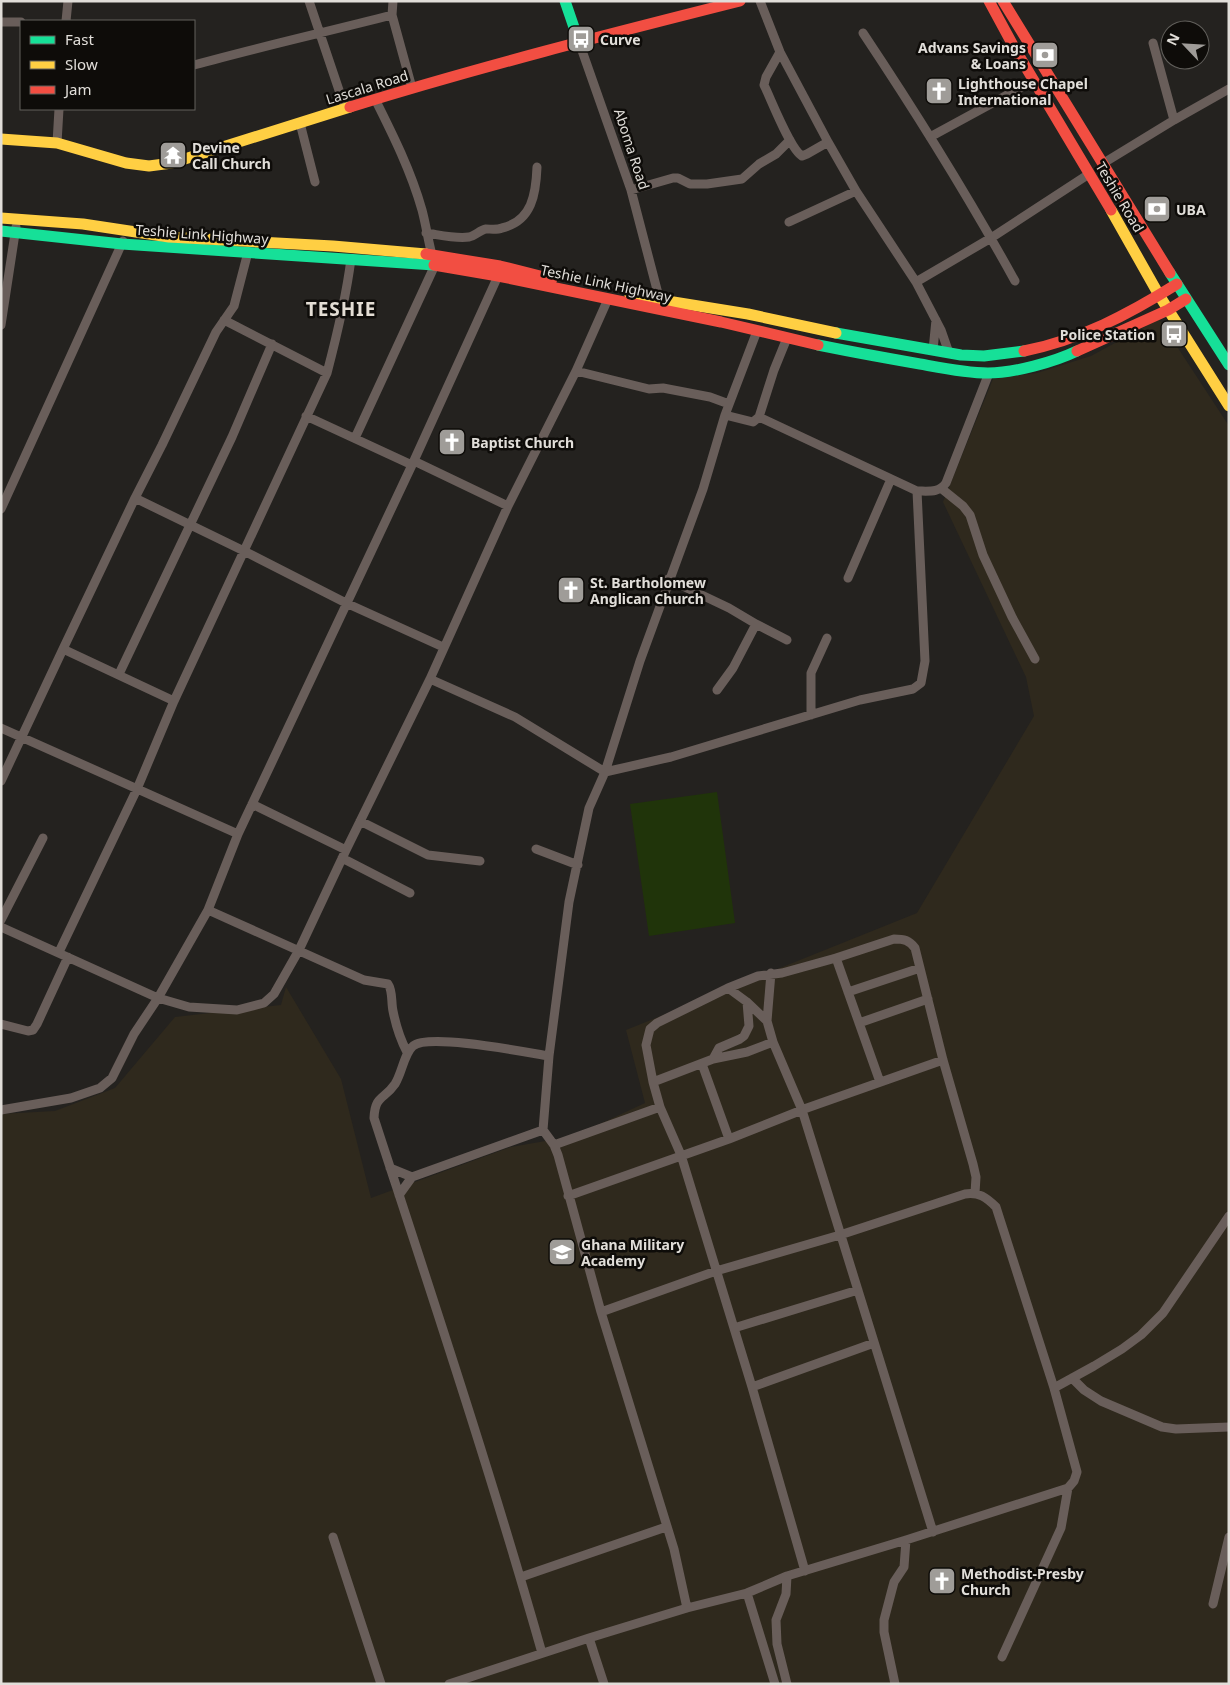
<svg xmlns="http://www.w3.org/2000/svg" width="1230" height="1685" viewBox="0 0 1230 1685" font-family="'Noto Sans',sans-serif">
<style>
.built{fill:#2f291d}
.green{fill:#20340a}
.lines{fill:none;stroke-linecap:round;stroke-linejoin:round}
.street{stroke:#695e5a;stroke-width:9}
.fast{stroke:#16e098;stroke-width:11}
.slow{stroke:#ffcf43;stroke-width:11}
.jam{stroke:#f24e42;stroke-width:11}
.labels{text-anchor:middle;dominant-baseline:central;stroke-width:5;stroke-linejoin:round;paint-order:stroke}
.poi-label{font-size:14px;font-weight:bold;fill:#e1ded9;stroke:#0e0c09;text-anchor:start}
.street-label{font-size:14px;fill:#e1ded9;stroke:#0e0c09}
.district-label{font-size:19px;font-weight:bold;letter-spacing:1px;fill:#e3ddd4;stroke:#0e0c09}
</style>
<rect width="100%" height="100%" fill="#24221f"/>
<path class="built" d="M1159,319l70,107v1258h-1228v-570l54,-3 60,-23 60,-71 106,-12 5,-18 55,92 30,119 140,-51 63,-11 71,-33 -19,-73 291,-117 117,-197 -8,-39 -83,-175 50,-123 44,-6 54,-17z"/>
<path class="green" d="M717,792l18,131 -86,13 -19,-132z"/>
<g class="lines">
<path class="street" d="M309,1l36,107
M393,1l-1,14 20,73
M760,1l20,51 48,90 28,49 60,91 25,48 8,23
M66,21l2,-20
M1,22h20
M863,33c54,81 105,163 152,248
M579,42l52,148 30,115
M1153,43l21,77
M780,52l-14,25 -2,8c7,14 26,64 38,71l5,-2 21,-12
M194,65c65,-18 132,-33 198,-50
M375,99c18,36 36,72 47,111 4,15 6,30 10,45
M300,123l15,59
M930,137l103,-56
M57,143l2,-34
M1102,164l72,-44 55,-31
M631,190l42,-12h5l12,6h17l35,-5 17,-15 17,-10 14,-14
M789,222l67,-31
M426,233c14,2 30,6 43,4 6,-1 11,-7 17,-8 5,0 11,1 16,-1 30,-7 34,-34 35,-61
M916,282l75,-44 98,-64
M224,320l103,53
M1,325l15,-98
M933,350l3,-30
M576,371l73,18 14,-1 47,9 19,7
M725,415l28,7 6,-5 15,-47 13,-32
M306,416l106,49
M759,417l158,74c12,0 22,2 29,-8l43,-110
M355,438l80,-173
M414,461l94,45
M942,489l21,17 7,9 13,40 29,62 23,42
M135,498l109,53 102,52 97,44
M1,509l122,-268
M848,578l43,-99
M668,579l61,29 27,16 31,16
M63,649l111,52
M119,674l113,-237 40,-93
M430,679l85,38 90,55 66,-15 189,-57 53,-11 8,-6 4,-22 -8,-170
M717,690l16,-22 23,-44
M811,715v-42l16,-35
M1,728l237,106
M1,781l62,-132 72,-151 27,-53 54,-113 18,-26 14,-54
M252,804l94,46
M360,821l68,34 52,6
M536,849l42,16
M342,858l68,35
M208,910l156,70 24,4c5,7 3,18 5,27 3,15 7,28 14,41
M1,920l42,-82
M1,927l157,71 31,9 48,3 27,-7 10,-9 25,-44 47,-100 84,-171 78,-173 68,-135 32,-72
M59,952l78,-163 37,-88 153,-328c10,-38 19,-75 24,-114
M836,958l44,124
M728,988l19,14 20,19 6,21 29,68 131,422
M848,992l72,-24
M767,1021l4,-48
M859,1023l69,-24
M1,1024l27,7 5,-1 4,-6 31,-67
M713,1059l6,-11 21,-9 4,-3 5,-10 -2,-24
M702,1064l27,75
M653,1082l60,-23 34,-7 26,-10
M1,1110l70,-12 29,-10 12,-10 22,-44 24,-36 50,-88 30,-76 174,-369 86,-189
M554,1145l106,-38
M390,1168l22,9
M399,1195l13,-18 131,-47
M568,1196l161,-57 78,-31 136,-48
M734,1328l124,-38
M1072,1378l12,12 17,11 61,26 14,2 53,-2
M752,1387l122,-44
M1054,1388l40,-22 28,-17 19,-14 22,-22 66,-97
M333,1537l48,147
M805,1571l-53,-184 -71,-232 -21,-48 -7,-25 -7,-37 4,-16 7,-6 71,-35 30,-12 24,-3 54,-15 58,-19c10,0 15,1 21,9l28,112 30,104 3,13 -1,16
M521,1577l145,-50
M747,1593l28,91
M1213,1604l16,-67
M687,1608l-13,-59 -73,-237 -43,-157 -4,-10 -11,-15 6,-74 20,-154 20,-94 16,-36 35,-111 63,-172 22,-74 32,-84
M589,1638l15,46
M542,1653c-51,-180 -110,-357 -168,-535 1,-23 10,-18 21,-34 7,-11 9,-30 18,-38 16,-13 111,6 136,10
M1002,1657l59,-129 7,-40
M449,1684l140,-46 98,-30 60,-15 40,-17 119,-36 162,-52 6,-7 3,-9 -23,-84 -58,-181c-10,-10 -17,-15 -31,-13l-125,41 -124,36 -115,41
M787,1684l-10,-40 -1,-24 10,-26 1,-18
M895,1684l-11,-52v-12l10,-38 10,-15 2,-27"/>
<path class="fast" d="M565,1l14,41
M1,231l121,13 312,21
M1170,273l59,92
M836,333l125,22 23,1 40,-5
M818,345c34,7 68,13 102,19 22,4 46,9 68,9 26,0 66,-11 89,-22"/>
<path class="slow" d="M1,139l56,4 69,20 23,3 23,-3 178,-56
M1111,210l48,85 70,111
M1,218l82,6 86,13 164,9 93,8
M630,295l118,19 88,19"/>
<path class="jam" d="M989,1l26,48 96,161
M1003,1l167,272
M350,107c129,-40 259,-73 390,-106
M426,254l74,12 52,13
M434,265l64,11 223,46 97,23
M1024,351c56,-11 105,-37 153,-67
M1077,351l91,-41 18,-11"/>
</g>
<defs>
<g id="bus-square" transform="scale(1.4375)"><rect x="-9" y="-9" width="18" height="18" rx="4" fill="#9f9c98" stroke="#0e0c09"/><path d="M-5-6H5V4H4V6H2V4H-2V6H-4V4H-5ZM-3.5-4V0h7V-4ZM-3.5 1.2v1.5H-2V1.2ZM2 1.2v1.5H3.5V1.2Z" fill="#fff"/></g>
<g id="bank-square" transform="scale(1.4375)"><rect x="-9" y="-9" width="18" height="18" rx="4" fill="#9f9c98" stroke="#0e0c09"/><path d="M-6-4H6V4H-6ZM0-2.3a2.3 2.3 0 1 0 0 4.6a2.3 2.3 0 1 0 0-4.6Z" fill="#fff"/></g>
<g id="church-square" transform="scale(1.4375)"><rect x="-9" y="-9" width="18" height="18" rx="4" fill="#9f9c98" stroke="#0e0c09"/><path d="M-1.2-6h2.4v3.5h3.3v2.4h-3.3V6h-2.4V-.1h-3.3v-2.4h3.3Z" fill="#fff"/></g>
<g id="temple-square" transform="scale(1.4375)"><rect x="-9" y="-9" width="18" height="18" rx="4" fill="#9f9c98" stroke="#0e0c09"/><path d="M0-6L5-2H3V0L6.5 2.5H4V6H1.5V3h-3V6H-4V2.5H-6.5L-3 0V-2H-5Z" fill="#fff"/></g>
<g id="school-square" transform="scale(1.4375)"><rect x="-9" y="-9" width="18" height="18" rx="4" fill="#9f9c98" stroke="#0e0c09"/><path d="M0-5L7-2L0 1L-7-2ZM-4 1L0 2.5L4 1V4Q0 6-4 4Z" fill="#fff"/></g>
</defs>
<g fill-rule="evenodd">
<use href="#bus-square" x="581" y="39"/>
<use href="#bank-square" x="1045" y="55"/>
<use href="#church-square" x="939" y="91"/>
<use href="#temple-square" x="173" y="155"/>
<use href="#bank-square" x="1157" y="209"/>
<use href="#bus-square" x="1174" y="334"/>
<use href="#church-square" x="452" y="442"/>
<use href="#church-square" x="571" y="590"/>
<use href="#school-square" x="562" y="1252"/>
<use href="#church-square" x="942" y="1581"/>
</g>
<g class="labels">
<g class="poi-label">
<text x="600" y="39">Curve</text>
<text x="1026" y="47" text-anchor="end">Advans Savings<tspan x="1026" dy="16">&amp; Loans</tspan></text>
<text x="958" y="83">Lighthouse Chapel<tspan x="958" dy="16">International</tspan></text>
<text x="192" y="147">Devine<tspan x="192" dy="16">Call Church</tspan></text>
<text x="1176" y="209">UBA</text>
<text x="1155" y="334" text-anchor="end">Police Station</text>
<text x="471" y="442">Baptist Church</text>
<text x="590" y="582">St. Bartholomew<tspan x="590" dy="16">Anglican Church</tspan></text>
<text x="581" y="1244">Ghana Military<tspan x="581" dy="16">Academy</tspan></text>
<text x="961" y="1573">Methodist-Presby<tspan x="961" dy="16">Church</tspan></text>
</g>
<g class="street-label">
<text transform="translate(367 87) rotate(-17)">Lascala Road</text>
<text transform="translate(632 149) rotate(72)">Aboma Road</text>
<text transform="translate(1120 197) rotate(59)">Teshie Road</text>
<text transform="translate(202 234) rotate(4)">Teshie Link Highway</text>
<text transform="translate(606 283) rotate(12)">Teshie Link Highway</text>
</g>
<g class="district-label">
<text x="341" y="309">TESHIE</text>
</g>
</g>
<rect width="1230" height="1685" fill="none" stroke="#e1ded9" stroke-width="5"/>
<rect x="20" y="20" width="175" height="90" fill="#0e0c09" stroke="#62605c"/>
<rect x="30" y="36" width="25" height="8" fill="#16e098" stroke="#62605c"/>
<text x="65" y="45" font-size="15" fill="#e1ded9">Fast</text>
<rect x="30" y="61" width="25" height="8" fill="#ffcf43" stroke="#62605c"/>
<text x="65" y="70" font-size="15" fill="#e1ded9">Slow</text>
<rect x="30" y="86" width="25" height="8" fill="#f24e42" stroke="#62605c"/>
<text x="65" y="95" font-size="15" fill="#e1ded9">Jam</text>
<g transform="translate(1185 45) rotate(295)"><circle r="24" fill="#0e0c09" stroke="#62605c"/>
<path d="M0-4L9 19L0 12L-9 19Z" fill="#9f9c98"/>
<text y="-8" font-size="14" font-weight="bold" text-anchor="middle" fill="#e1ded9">N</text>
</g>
</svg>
